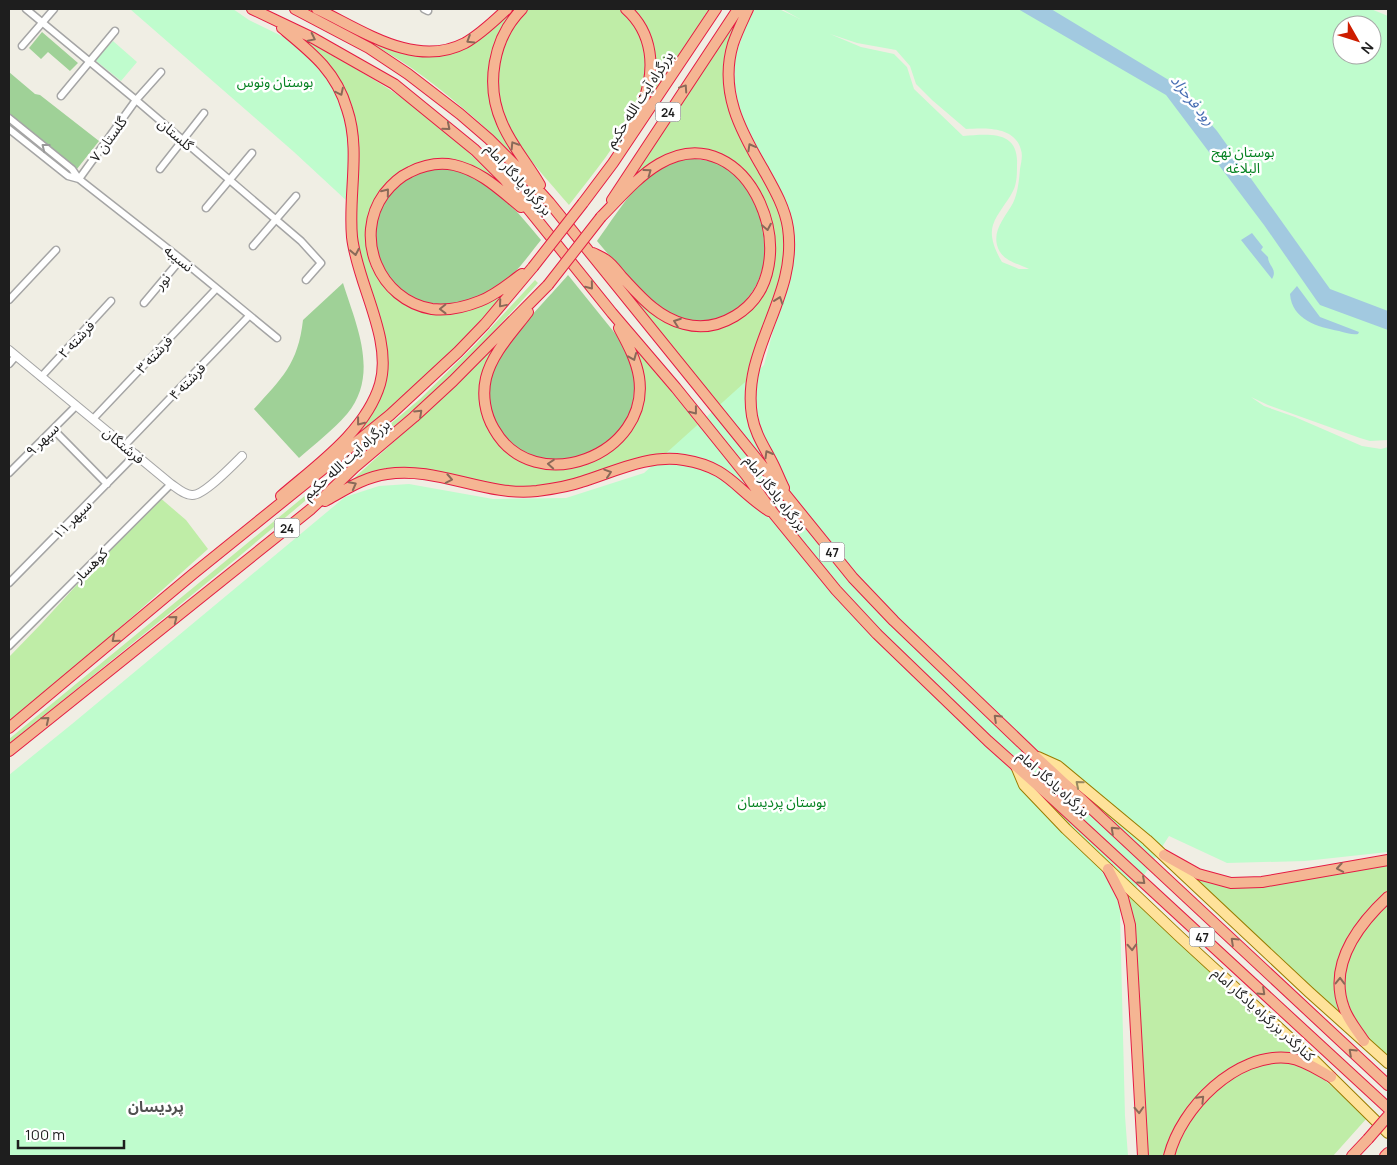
<svg xmlns="http://www.w3.org/2000/svg" width="1397" height="1165" viewBox="0 0 1397 1165" font-family="Manrope,'Noto Sans Arabic',sans-serif">
<style>
.grass{fill:#bfeda7}
.forest{fill:#9fd197}
.park{fill:#bffccd;fill-rule:evenodd}
.water{fill:#a2c9e0}
.lines{fill:none;stroke-linecap:round;stroke-linejoin:round}
.minor-casing{stroke:#a5a5a5;stroke-width:9}
.tertiary-casing{stroke:#a5a5a5;stroke-width:10}
.primary-casing{stroke:#997c00;stroke-width:12}
.trunk-casing{stroke:#e41b43;stroke-width:12}
.minor{stroke:#fff;stroke-width:6}
.tertiary{stroke:#fff;stroke-width:8}
.primary{stroke:#ffe29a;stroke-width:10}
.trunk{stroke:#f5b593;stroke-width:10}
.trunk-bridge-casing{stroke:#e41b43;stroke-width:12;stroke-linecap:butt}
.trunk-bridge{stroke:#f5b593;stroke-width:10}
.oneway{stroke:#8a6a58}
.oneway2{stroke:#9a9a9a}
.oneway3{stroke:#9a8a62}
.labels{text-anchor:middle;dominant-baseline:central;stroke-width:5;stroke-linejoin:round;paint-order:stroke}
.shield{fill:#fff;stroke:#626262;stroke-width:1}
.shield-label{font-size:12px;font-weight:bold;fill:#1e1e1e}
.park-label{font-size:14px;fill:#068322;stroke:#fff}
.street-label{font-size:14px;fill:#1e1e1e;stroke:#fff}
.water-label{font-size:15px;font-style:italic;fill:#466db3;stroke:#fff}
.neighbourhood-label{font-size:15px;font-weight:bold;fill:#515151;stroke:#fff}
</style>
<rect width="100%" height="100%" fill="#f0eee4"/>
<path class="grass" d="M306,9h5l19,8 103,38 60,-29 19,-17h4l-27,68 34,88c-33,-35 -71,-68 -110,-96 -34,-23 -70,-42 -107,-60z
M529,9h91c23,19 31,51 24,80 -2,6 -5,12 -8,17 -16,36 -43,68 -67,99 -37,-44 -89,-91 -66,-155 6,-16 12,-29 26,-41z
M632,9h77l-63,97 8,-32z
M740,13l-15,67 35,91 18,35 4,17 4,27 -4,28 -30,81 -5,27 35,98 -178,-222 136,56c31,-24 28,-39 26,-74 -1,-14 1,-30 -2,-43 -11,-41 -68,-62 -104,-43 -15,8 -25,22 -37,34l35,-52z
M294,34c43,24 88,48 128,78 31,24 58,51 85,79 -19,-16 -28,-23 -53,-30l-83,48c-7,20 -9,53 9,70 12,12 29,21 43,31l88,-22 -66,70 -54,49 -71,59 25,-22 41,-69 1,-22 -29,-101 -31,-189 -8,-10z
M535,280l3,3 -78,85 -48,43 -176,148 -227,185v-5l303,-249 108,-91 56,-55z
M513,327l-26,98c22,41 53,49 96,39 16,-4 34,-15 44,-29 3,-5 5,-12 8,-17 4,-11 9,-21 9,-33 -1,-16 -10,-32 -16,-47l128,159 -84,-43 -24,2 -79,25 -33,6h-18l-147,-14 -19,7 102,-93z
M158,496l28,24 22,29 -122,109 -77,64v-65l32,-33z
M1388,863v31c-24,25 -50,47 -53,84 -1,16 3,30 12,44l-160,-150 37,14z
M1123,888l189,173 -26,-7 -70,26 -51,76h-19z
M1388,902v155c-9,-8 -21,-17 -28,-27 -5,-8 -13,-21 -15,-31 -8,-38 17,-72 43,-97z
M1266,1061l34,3 16,8 51,46 -34,38h-161l19,-40 37,-37z"/>
<path class="forest" d="M42,32l36,31 -8,8 -22,-19 -7,7 -12,-11z
M9,72l26,22 5,1 59,46 -22,28 -68,-54z
M690,158c9,2 21,2 30,6 10,5 16,11 23,20 27,33 32,89 -1,120 -10,9 -20,15 -33,17 -15,2 -32,-1 -44,-9 -27,-18 -47,-47 -68,-71 27,-37 45,-74 93,-83z
M441,168c44,4 73,39 100,72 -13,16 -26,36 -44,47 -114,71 -178,-98 -56,-119z
M568,275l50,62c7,11 13,23 16,35 1,5 0,13 0,19 -2,68 -105,97 -137,33 -8,-14 -11,-31 -7,-48 7,-28 58,-77 78,-101z
M343,283c13,42 37,91 4,131 -14,16 -32,30 -48,44l-45,-49c28,-31 44,-45 49,-89z"/>
<path class="park" d="M130,9h103l16,11 45,22 30,28 21,41 5,42 -2,49 -54,-50z
M755,9h24l21,10 -18,-10h589l17,7v424l-18,1 -10,-3 -92,-33 -17,-8 13,9 31,11 67,29 19,3 7,-2v405l-83,9 -78,2 -58,-27 -49,77 5,203 3,40h-1119v-381l63,-51 273,-227 34,-11 30,-2 84,15 73,-1 78,-25 120,-108 9,-34 17,-49 3,-37 -52,-126 -7,-39 1,-22 12,-36zM1342,25h30v30h-30zM830,34l27,9 39,7 14,16 6,18 16,16 34,29c19,-1 49,-3 55,21 2,6 0,13 -1,19 -1,12 -2,23 -7,34 -7,13 -20,26 -16,42 4,16 20,18 32,24h-10l-17,-7c-6,-10 -13,-25 -9,-37 4,-12 14,-22 20,-34 4,-7 4,-18 4,-26 2,-35 -28,-31 -54,-29l-49,-47 -7,-22 -13,-13 -33,-7z
M113,41l24,21 -16,19 -26,-21z"/>
<path class="water" d="M1018,9h33l126,76 40,46 113,158 58,22v19l-68,-25 -3,-4 -53,-76 -98,-130z
M1252,233l11,14 -2,3 7,7c0,9 10,12 4,22l-31,-39z
M1297,286l23,31 39,15 -1,2c-5,1 -12,-1 -19,-3 -21,-4 -47,-11 -49,-37z"/>
<g class="lines">
<g class="minor-casing">
<path id="minor" d="M26,9l110,91 165,141 20,22 -15,17
M424,9l4,2
M22,46l32,-37
M61,96l54,-65
M9,118l63,51 7,10 102,80 96,79
M9,129l59,47 11,3
M160,169l44,-56
M79,179l57,-79 25,-28
M206,208l46,-55
M253,246l43,-50
M9,300l47,-50
M144,303l37,-44
M9,364l7,-8
M41,377l70,-76
M93,419l123,-130
M53,429l54,55
M125,445l124,-129
M9,473l67,-67
M9,583l127,-129
M9,646l162,-162"/>
</g>
<g class="tertiary-casing">
<path id="tertiary" d="M9,350l162,134c6,4 13,11 21,11 11,1 41,-30 50,-39"/>
</g>
<g class="primary-casing">
<path id="primary" d="M1038,757l20,9 89,74 162,152 79,71
M1016,766l8,19 42,44 114,108 136,125 72,71"/>
</g>
<g class="trunk-casing">
<path id="trunk" d="M252,9l61,29 81,46 81,66 30,30 107,133 64,75 70,87 28,39 62,76 41,44 111,107 65,58 335,309
M295,9l74,39 39,26 52,40 29,25 35,35 25,28 304,376 41,43 141,135 353,329
M317,9c45,21 98,60 148,34 16,-9 29,-22 42,-34
M522,9c-29,29 -37,76 -20,114 9,22 26,41 38,62
M626,9c27,24 30,60 17,93 -5,10 -12,20 -17,30
M748,9c-5,11 -11,23 -15,35 -14,47 7,86 30,125 10,18 22,38 25,59 10,70 -47,120 -36,188 3,18 13,32 21,48 4,8 7,16 11,24
M612,200l126,-191
M583,203l30,-40 103,-154
M521,207c-21,-17 -40,-36 -67,-42 -15,-3 -30,0 -44,7 -11,5 -19,13 -26,22 -31,43 -5,106 48,115 16,2 33,-2 48,-8 16,-6 28,-17 42,-27
M593,253c4,2 9,4 13,7 6,4 11,11 16,17 18,19 35,40 62,47 18,5 36,1 51,-8 78,-46 14,-205 -76,-152 -22,13 -40,35 -58,53
M528,312c-15,20 -36,41 -42,66 -4,17 -1,36 8,51 40,71 157,26 145,-52 -3,-18 -12,-34 -20,-49
M281,496c36,-31 85,-65 99,-112 13,-45 -23,-101 -28,-147 -4,-42 9,-87 -5,-128 -11,-38 -36,-57 -65,-81
M325,501c20,-11 39,-24 62,-27 50,-8 99,23 150,17 14,-2 30,-4 44,-9 33,-10 67,-28 103,-22 45,7 51,29 85,51
M9,728l184,-154 197,-159 68,-63 27,-28 48,-57
M9,751l302,-242 44,-42 59,-50 39,-36 95,-96
M1164,855l34,19 33,9 31,-1 126,-22
M1108,869l15,29 7,27 13,231
M1364,1041c-7,-11 -16,-21 -20,-33 -16,-43 14,-83 44,-111
M1169,1156c12,-48 67,-104 120,-98 15,2 29,12 42,19
M1352,1156l16,-17
M1385,1156l3,-3"/>
</g>
<use href="#minor" class="minor"/>
<use href="#tertiary" class="tertiary"/>
<use href="#primary" class="primary"/>
<use href="#trunk" class="trunk"/>
<g class="trunk-bridge-casing">
<path id="trunk-bridge" d="M533,267l50,-64
M548,285l53,-68
M1368,1139l20,-23"/>
</g>
<use href="#trunk-bridge" class="trunk-bridge"/>
</g>
<defs><path id="oneway-chevron" d="M-2-3.5L2.5 0L-2 3.5" fill="none" stroke-width="1.6" stroke-linecap="round" stroke-linejoin="round" transform="scale(1.25)"/></defs>
<g class="oneway">
<use href="#oneway-chevron" transform="translate(312 38) rotate(26)"/>
<use href="#oneway-chevron" transform="translate(470 40) rotate(148)"/>
<use href="#oneway-chevron" transform="translate(684 88) rotate(-56)"/>
<use href="#oneway-chevron" transform="translate(340 92) rotate(64)"/>
<use href="#oneway-chevron" transform="translate(447 127) rotate(40)"/>
<use href="#oneway-chevron" transform="translate(514 145) rotate(-122)"/>
<use href="#oneway-chevron" transform="translate(751 147) rotate(-119)"/>
<use href="#oneway-chevron" transform="translate(648 172) rotate(-36)"/>
<use href="#oneway-chevron" transform="translate(386 192) rotate(-51)"/>
<use href="#oneway-chevron" transform="translate(767 227) rotate(79)"/>
<use href="#oneway-chevron" transform="translate(355 252) rotate(79)"/>
<use href="#oneway-chevron" transform="translate(590 286) rotate(51)"/>
<use href="#oneway-chevron" transform="translate(779 300) rotate(-71)"/>
<use href="#oneway-chevron" transform="translate(502 304) rotate(130)"/>
<use href="#oneway-chevron" transform="translate(443 309) rotate(179)"/>
<use href="#oneway-chevron" transform="translate(677 322) rotate(-160)"/>
<use href="#oneway-chevron" transform="translate(633 357) rotate(68)"/>
<use href="#oneway-chevron" transform="translate(694 411) rotate(52)"/>
<use href="#oneway-chevron" transform="translate(419 413) rotate(-43)"/>
<use href="#oneway-chevron" transform="translate(360 422) rotate(128)"/>
<use href="#oneway-chevron" transform="translate(768 454) rotate(-120)"/>
<use href="#oneway-chevron" transform="translate(551 464) rotate(-176)"/>
<use href="#oneway-chevron" transform="translate(608 473) rotate(-18)"/>
<use href="#oneway-chevron" transform="translate(449 479) rotate(11)"/>
<use href="#oneway-chevron" transform="translate(353 485) rotate(-28)"/>
<use href="#oneway-chevron" transform="translate(174 619) rotate(-39)"/>
<use href="#oneway-chevron" transform="translate(115 639) rotate(140)"/>
<use href="#oneway-chevron" transform="translate(997 718) rotate(-137)"/>
<use href="#oneway-chevron" transform="translate(46 720) rotate(-39)"/>
<use href="#oneway-chevron" transform="translate(1114 830) rotate(-137)"/>
<use href="#oneway-chevron" transform="translate(1340 868) rotate(170)"/>
<use href="#oneway-chevron" transform="translate(1142 881) rotate(42)"/>
<use href="#oneway-chevron" transform="translate(1234 941) rotate(-137)"/>
<use href="#oneway-chevron" transform="translate(1132 947) rotate(87)"/>
<use href="#oneway-chevron" transform="translate(1340 981) rotate(-89)"/>
<use href="#oneway-chevron" transform="translate(1262 992) rotate(43)"/>
<use href="#oneway-chevron" transform="translate(1352 1052) rotate(-137)"/>
<use href="#oneway-chevron" transform="translate(1201 1099) rotate(-46)"/>
<use href="#oneway-chevron" transform="translate(1139 1110) rotate(87)"/>
</g>
<use class="oneway2" href="#oneway-chevron" transform="translate(45 147) rotate(-142)"/>
<use class="oneway3" href="#oneway-chevron" transform="translate(1079 784) rotate(-140)"/>
<g class="labels">
<g class="shield">
<rect x="655.5" y="102.5" width="25" height="19" rx="4"/>
<rect x="274.5" y="518.5" width="25" height="19" rx="4"/>
<rect x="819.5" y="542.5" width="25" height="19" rx="4"/>
<rect x="1189.5" y="927.5" width="25" height="19" rx="4"/>
</g>
<g class="shield-label">
<text x="668" y="112">24</text>
<text x="287" y="528">24</text>
<text x="832" y="552">47</text>
<text x="1202" y="937">47</text>
</g>
<g class="park-label">
<text x="275" y="81">بوستان ونوس</text>
<text x="1243" y="151">بوستان نهج<tspan x="1243" dy="16">البلاغه</tspan></text>
<text x="782" y="801">بوستان پردیسان</text>
</g>
<g class="street-label">
<text transform="translate(639 99) rotate(-57)">بزرگراه آیت الله حکیم</text>
<text transform="translate(176 134) rotate(41)">گلستان</text>
<text transform="translate(108 139) rotate(-54)">گلستان ۷</text>
<text transform="translate(519 179) rotate(48)">بزرگراه یادگار امام</text>
<text transform="translate(179 258) rotate(39)">نسیبه</text>
<text transform="translate(162 281) rotate(-49)">نور</text>
<text transform="translate(76 339) rotate(-47)">فرشته ۲</text>
<text transform="translate(154 354) rotate(-47)">فرشته ۳</text>
<text transform="translate(187 381) rotate(-46)">فرشته ۴</text>
<text transform="translate(42 439) rotate(-45)">سپهر ۹</text>
<text transform="translate(124 445) rotate(40)">فرشتگان</text>
<text transform="translate(346 459) rotate(-42)">بزرگراه آیت الله حکیم</text>
<text transform="translate(776 493) rotate(52)">بزرگراه یادگار امام</text>
<text transform="translate(72 519) rotate(-45)">سپهر ۱۱</text>
<text transform="translate(90 565) rotate(-45)">کوهسار</text>
<text transform="translate(1054 783) rotate(42)">بزرگراه یادگار امام</text>
<text transform="translate(1264 1014) rotate(42)">کنارگذر بزرگراه یادگار امام</text>
</g>
<g class="water-label">
<text transform="translate(1193 100) rotate(51)">رود فرحزاد</text>
</g>
<g class="neighbourhood-label">
<text x="156" y="1106">پردیسان</text>
</g>
</g>
<rect width="1397" height="1165" fill="none" stroke="#1e1e1e" stroke-width="20"/>
<g transform="translate(1357 40) rotate(129)"><circle r="24" fill="#ffffff" stroke="#a5a5a5"/>
<path d="M0-4L9 19L0 12L-9 19Z" fill="#cd1d00"/>
<text y="-8" font-size="14" font-weight="bold" text-anchor="middle" fill="#1e1e1e">N</text>
</g>
<path d="M18 1140v8h106v-8" fill="none" stroke="#1e1e1e" stroke-width="2.5"/>
<text x="25" y="1140" font-size="15" fill="#1e1e1e" stroke="#ffffff" stroke-width="4" paint-order="stroke">100 m</text>
</svg>
